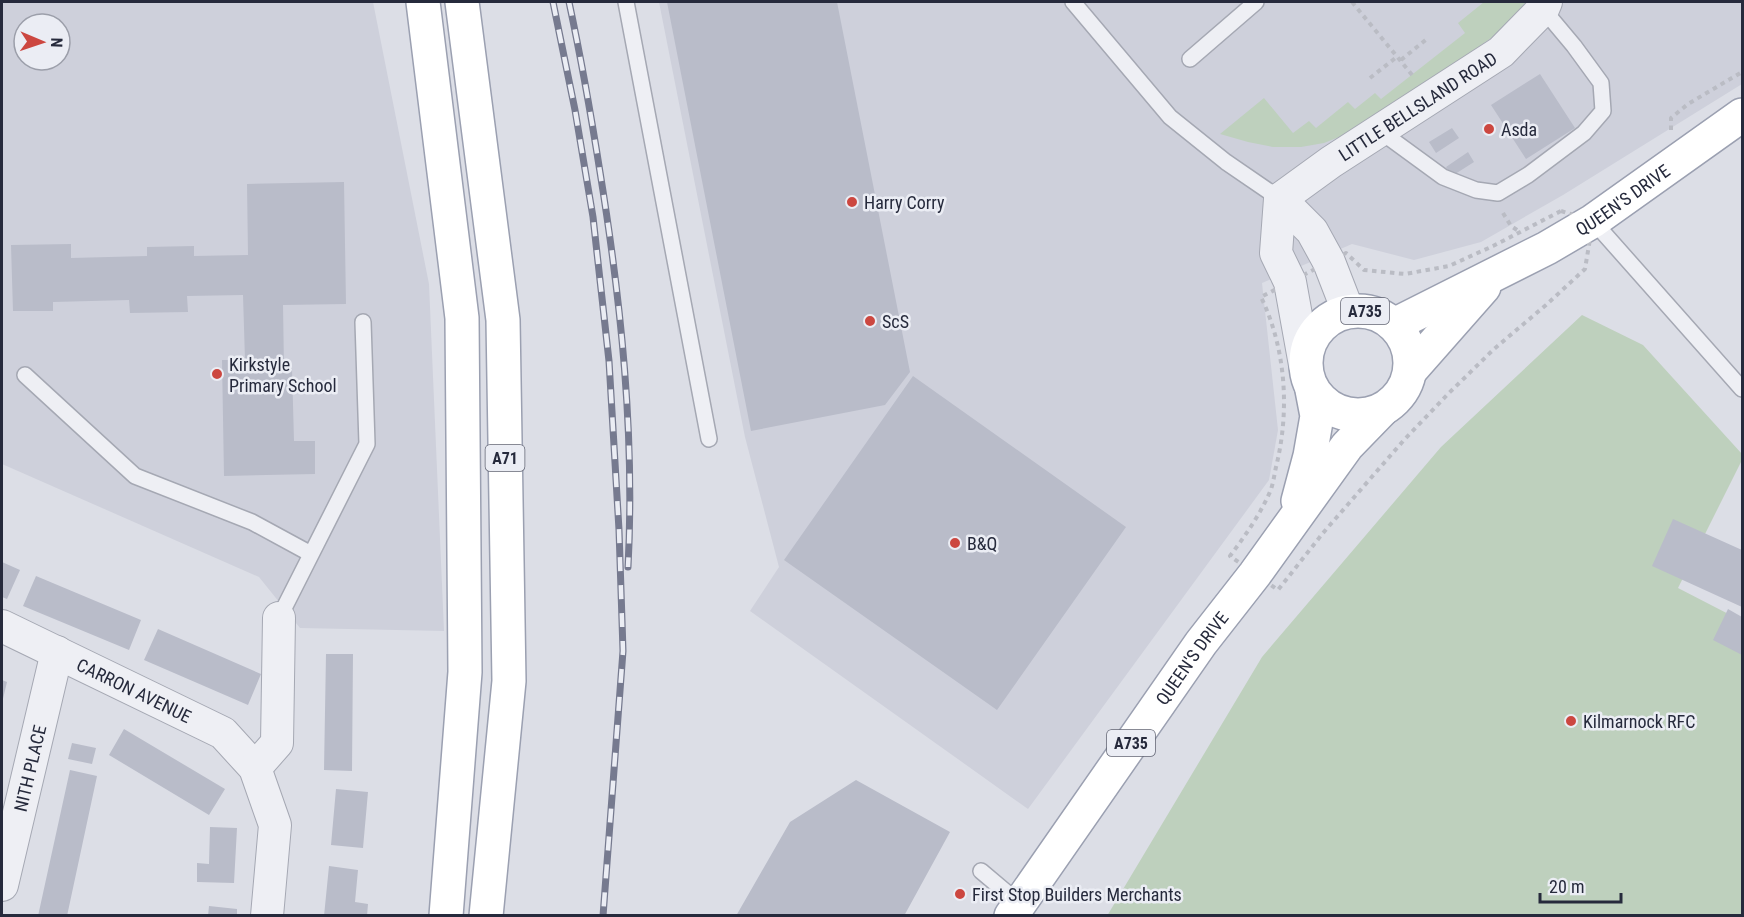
<svg xmlns="http://www.w3.org/2000/svg" width="1744" height="917" viewBox="0 0 1744 917" font-family="'Roboto Condensed',sans-serif">
<style>
.built{fill:#ced0db;fill-rule:evenodd}
.green{fill:#bed0bd}
.building{fill:#b9bcc9}
.lines{fill:none;stroke-linecap:round;stroke-linejoin:round}
.lane-casing{stroke:#a5a8b3;stroke-width:18}
.street-casing{stroke:#a5a8b3;stroke-width:34}
.primary-casing{stroke:#9ba0b1;stroke-width:36}
.path{stroke:#babcc4;stroke-width:4;stroke-dasharray:4.5 4.5;stroke-linecap:butt}
.lane{stroke:#eeeff4;stroke-width:15}
.street{stroke:#eeeff4;stroke-width:32}
.primary{stroke:#fff;stroke-width:33}
.rail-casing{stroke:#767a8f;stroke-width:7}
.rail{stroke:#ebedf4;stroke-width:4.5;stroke-dasharray:14;stroke-linecap:butt}
.poi-dot{fill:#cc4740;stroke:#ebedf4;stroke-width:2}
.labels{text-anchor:middle;dominant-baseline:central;stroke-width:5;stroke-linejoin:round;paint-order:stroke}
.shield{fill:#ebedf4;stroke:#616473;stroke-width:1.5}
.shield-label{font-size:16px;font-weight:bold;fill:#262a3c}
.street-label{font-size:18px;fill:#262a3c;stroke:#ebedf4}
.poi-label{font-size:18px;fill:#262a3c;stroke:#ebedf4;text-anchor:start}
</style>
<rect width="100%" height="100%" fill="#dcdee6"/>
<path class="built" d="M2,2h371l56,282 15,347 -144,-3 -41,-51 -257,-113zM24,24h36v36h-36z
M659,2h1083v82l-179,111 -82,47 -67,18 -62,-16 -90,39 16,147 -9,50 -241,329 -278,-198 29,-44 -34,-130z"/>
<path class="green" d="M1484,2h42l-25,29 -86,61 -61,39 -30,12 -23,4h-28l-25,-5 -28,-8 44,-36 29,35 16,-12 7,7 32,-26 7,7 20,-16 6,6 84,-66 -7,-10z
M1582,315l61,30 99,109v6l-64,128 64,33v294l-635,1 155,-259 179,-210z"/>
<path class="building" d="M667,2h170l73,370 -25,33 -134,26z
M1540,74l35,54 -49,31 -35,-54z
M1452,128l7,10 -23,15 -7,-11z
M1468,152l6,10 -22,14 -6,-9z
M344,182l2,122 -63,1 1,63h8l2,73h21v33l-91,2 -2,-116h23l-2,-65 -56,1 1,16 -58,1 -1,-13 -76,2v9h-40l-2,-66 60,-1v14l76,-2v-9l47,-1v10l54,-1 -1,-71z
M913,376l213,151 -129,183 -213,-150z
M1673,519l69,31v57l-90,-41z
M2,562l18,8 -13,29 -5,-2z
M36,576l105,44 -12,30 -106,-44z
M1728,609l14,8v38l-29,-15z
M158,629l103,45 -13,31 -104,-45z
M326,654h27l-1,117 -28,-1z
M2,680l5,2 -5,21z
M124,729l101,60 -16,26 -100,-60z
M72,743l24,5 -4,16 -24,-5z
M70,770l27,6 -30,140h-29z
M856,780l94,52 -46,84h-168l54,-94z
M336,789l32,3 -5,56 -32,-3z
M210,827l27,1 -3,55 -37,-1v-19l12,1z
M329,866l29,4 -3,32 13,2 -1,12h-43z
M209,906l28,3v7h-29z"/>
<g class="lines">
<g class="lane-casing">
<path id="lane" d="M626,2l83,437
M1073,2l97,115 56,45 54,37
M1190,59l66,-57
M1380,131l63,46 33,13 22,3 30,-18 56,-42 19,-22 -2,-28 -27,-37 -31,-37
M1593,221l149,168
M25,375l110,101 117,46 59,32
M279,618l88,-174 -4,-122
M981,871l38,32"/>
</g>
<g class="street-casing">
<g id="street">
<path id="s1" d="M1280,199l51,-37 170,-110 42,-43 3,-7"/>
<path d="M1280,199l-4,54 14,29 15,83"/>
<path d="M1280,199l32,32 17,31 19,49"/>
<path id="s2" d="M2,626l221,107 32,35 20,57 -8,91"/>
<path d="M255,768l22,-25 2,-125"/>
<path id="s3" d="M2,885l55,-233"/>
</g>
</g>
<g class="primary-casing">
<g id="primary">
<path d="M423,2l39,316 3,354 -19,244"/>
<path d="M462,2l41,318 6,361 -23,235"/>
<circle cx="1358" cy="363" r="52"/>
<path id="s4" d="M1394,325l153,-77 46,-27 149,-106"/>
<path d="M1410,371l74,-84"/>
<path d="M1298,501l12,-45 7,-40 -5,-26"/>
<path id="s5" d="M1011,916l190,-273 54,-69 92,-128 35,-36"/>
</g>
</g>
<path class="path" d="M1352,2l61,74
M1401,60l27,-22
M1370,78l28,-22
M1671,130v-12l17,-14 54,-32
M1561,211l32,10 -8,48 -39,36 -52,44 -46,45 -44,46 -81,93 -45,57 -48,-34c15,-20 29,-40 39,-62 4,-8 5,-18 7,-27 14,-56 10,-118 -15,-170l85,-44 18,17 41,4 44,-8 44,-20z
M1503,213l8,13 6,4"/>
<use href="#lane" class="lane"/>
<use href="#street" class="street"/>
<use href="#primary" class="primary"/>
<g class="rail-casing">
<path id="rail" d="M553,2l22,108 18,107 16,144 10,169 4,121 -20,265
M569,2c12,56 22,113 31,170 21,130 35,263 28,395"/>
</g>
<use href="#rail" class="rail"/>
</g>
<g class="poi-dot">
<circle cx="1489" cy="129" r="6"/>
<circle cx="852" cy="202" r="6"/>
<circle cx="870" cy="321" r="6"/>
<circle cx="217" cy="374" r="6"/>
<circle cx="955" cy="543" r="6"/>
<circle cx="1571" cy="721" r="6"/>
<circle cx="960" cy="894" r="6"/>
</g>
<g class="labels">
<g class="shield">
<rect x="1341" y="298" width="48" height="26" rx="4.5"/>
<rect x="485.5" y="445" width="39" height="26" rx="4.5"/>
<rect x="1107" y="730" width="48" height="26" rx="4.5"/>
</g>
<g class="shield-label">
<text x="1365" y="311">A735</text>
<text x="505" y="458">A71</text>
<text x="1131" y="743">A735</text>
</g>
<g class="street-label">
<text stroke="none"><textPath href="#s1" startOffset="166">LITTLE BELLSLAND ROAD</textPath></text>
<text stroke="none"><textPath href="#s4" startOffset="261">QUEEN'S DRIVE</textPath></text>
<text stroke="none"><textPath href="#s5" startOffset="315">QUEEN'S DRIVE</textPath></text>
<text stroke="none"><textPath href="#s2" startOffset="147">CARRON AVENUE</textPath></text>
<text stroke="none"><textPath href="#s3" startOffset="120">NITH PLACE</textPath></text>
</g>
<g class="poi-label">
<text x="1501" y="129">Asda</text>
<text x="864" y="202">Harry Corry</text>
<text x="882" y="321">ScS</text>
<text x="229" y="364">Kirkstyle<tspan x="229" dy="21">Primary School</tspan></text>
<text x="967" y="543">B&amp;Q</text>
<text x="1583" y="721">Kilmarnock RFC</text>
<text x="972" y="894">First Stop Builders Merchants</text>
</g>
</g>
<rect width="1744" height="917" fill="none" stroke="#262a3c" stroke-width="6"/>
<g transform="translate(42 42) rotate(92)"><circle r="28" fill="#ebedf4" stroke="#9c9faa" stroke-width="1.5"/>
<path d="M0-4.5L10 22L0 15L-10 22Z" fill="#cc4740"/>
<text y="-9" font-size="16" font-weight="bold" text-anchor="middle" fill="#262a3c">N</text>
</g>
<path d="M1540 893v9h81v-9" fill="none" stroke="#262a3c" stroke-width="3"/>
<text x="1549" y="893" font-size="18" fill="#262a3c" stroke="#ebedf4" stroke-width="4.5" paint-order="stroke">20 m</text>
</svg>
